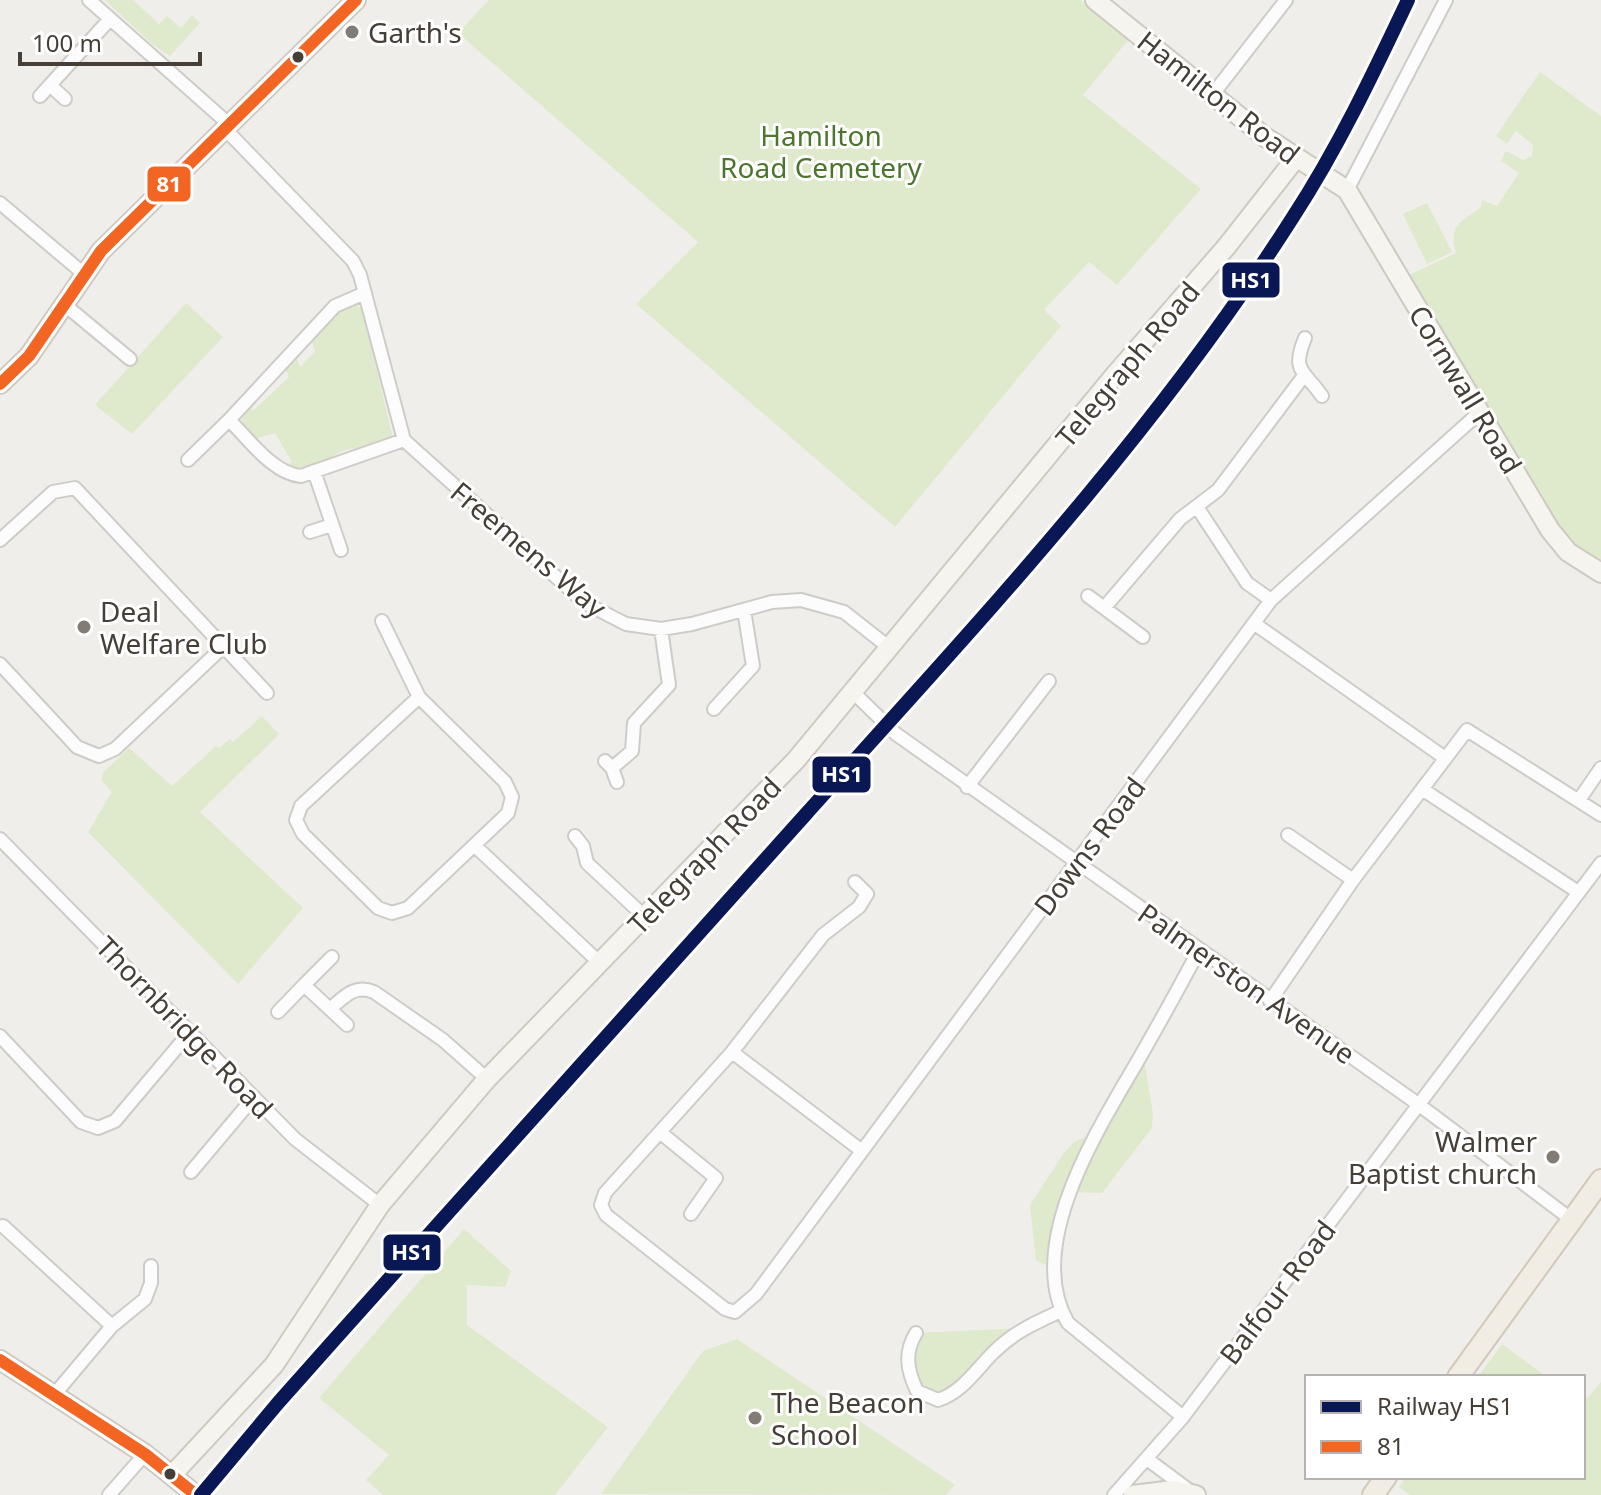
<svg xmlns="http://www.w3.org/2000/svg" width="1601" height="1495" viewBox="0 0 1601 1495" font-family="'Noto Sans',sans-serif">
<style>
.green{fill:#dfe9cc}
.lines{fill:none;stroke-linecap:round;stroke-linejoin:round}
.street-casing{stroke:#ceccc8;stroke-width:16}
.secondary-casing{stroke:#cecac2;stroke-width:22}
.primary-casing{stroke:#d1c9b9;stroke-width:24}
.street{stroke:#fdfcfc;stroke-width:12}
.secondary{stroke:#f6f4ef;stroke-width:18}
.primary{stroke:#f1ece4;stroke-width:20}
.bus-1-casing{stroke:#fff;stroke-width:18}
.bus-1{stroke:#f26522;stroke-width:12}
.rail-1-casing{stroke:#fff;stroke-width:20}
.rail-1{stroke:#091855;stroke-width:14}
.poi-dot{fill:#827c76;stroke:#fff;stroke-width:3}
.bus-dot{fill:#463f37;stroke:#fff;stroke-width:3}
.labels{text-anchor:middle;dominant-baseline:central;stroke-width:6;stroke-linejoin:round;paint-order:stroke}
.poi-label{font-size:28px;fill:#463f37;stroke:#fff;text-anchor:start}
.street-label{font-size:28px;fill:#463f37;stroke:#fff}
.park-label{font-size:28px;fill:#4c752d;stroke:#fff}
.line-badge{stroke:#fff;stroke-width:3}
.badge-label{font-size:22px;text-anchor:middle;font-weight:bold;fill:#fff}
</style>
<rect width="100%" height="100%" fill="#f0eeeb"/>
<path class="green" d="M105,0h28l26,24 8,-8 14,12 11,-13 8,8 -30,33 -18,-12z
M489,0h591l49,39 -46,56 118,94 -84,96 -28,-23 -45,48 17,16 -166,201 -259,-223 62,-62 -240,-209z
M1540,72l61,44v449l-33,-21 -159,-269 47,-22c-9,-29 8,-32 25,-46l1,-7 15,6 22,-33 -18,-12 5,-10 17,9 9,-4 1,-11 -17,-14 -9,13 -11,-8z
M1427,203l25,49 -25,12 -24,-50z
M186,303l37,34 -91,97 -37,-29z
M353,303l9,6 31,129 -30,12c-28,-10 -40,30 -81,16l10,-4 -17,-29 -21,6 -11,-11 -2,-13 8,-11 4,7 36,-34 -3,-7 11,-12 3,9 15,-15 -4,-15 28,-30z
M262,716l17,18 -79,78 103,96 -65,76 -150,-152 24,-40 -10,-11v-7l27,-26 43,38 44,-40 3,2 11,-9 3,3z
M1138,1060l7,5 8,49 -1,14 -50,65 -31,-1 -15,70 -11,3 -9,-5 -6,-55 34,-52 10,-11 19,-8z
M464,1229l47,42 -6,16 -38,-2v40l141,102 -53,68h-172l-17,-15 23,-25 -70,-57z
M1025,1328l-74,68 -34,-5 -6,-50 5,-8z
M737,1339l218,146 -9,10 -345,-1 102,-143z
M1502,1344l45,33h-69z
M1601,1382v113h-191l-11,-8 7,-10h177v-74z"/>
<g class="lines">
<g class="street-casing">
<path id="street" d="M89,0l142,126
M50,85l15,14
M1213,94l73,-94
M40,96l70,-77
M226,130l127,131 7,14 44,165 181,163 41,21 35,5 31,-5 80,-22 29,-2 43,12 47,37
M1347,190l99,-190
M0,203l84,71
M365,293l-30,13 -106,114c19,18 44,54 72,56l103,-36
M65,305l65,54
M1305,338c-14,34 -1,32 17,58
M188,460l41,-40
M314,471l27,79
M1197,507l50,76 24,17
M310,532l22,-7
M0,540l53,-48 22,-4 192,205
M1088,596l55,41
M1104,608l76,-89 38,-29 85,-113
M382,621l37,76 86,85 7,15 -4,16 -100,95 -16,5 -14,-5 -75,-74 -7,-14 5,-14 118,-109
M1255,624l190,134
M0,664l77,83 22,9 16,-7 108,-102
M854,693l42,41 522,370 154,116
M714,709l39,-43 -9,-56
M605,761l7,7 5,14
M612,768l20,-17 2,-28 35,-38 -8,-56
M967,787l82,-106
M1422,789l156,103
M1579,800l22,-32
M1288,835l65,45
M575,836l8,10 4,17 57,53
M0,839l295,300 85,66
M475,846l125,117
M855,882l12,12 -8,13 -36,28 -91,117 -127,141 -4,12 5,10 119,94 10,3 21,-18 515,-694 208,-187
M304,985l28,-28
M1270,1001l83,-121 114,-150 134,85
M330,1009c14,-12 24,-25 44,-17l69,48 44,39
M278,1012l26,-27 43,40
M0,1036l81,86 17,6 17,-7 75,-89
M732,1052l130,99
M661,1133l55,45 -25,36
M191,1172l63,-75
M3,1226l109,100
M916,1333c-12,20 -9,37 1,58l21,9c25,-8 39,-32 57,-49 19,-19 42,-29 66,-40
M54,1395l58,-69 33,-27 6,-16v-17
M1183,1417l-115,-94c-46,-79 33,-198 72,-266 20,-35 40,-71 59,-107
M1147,1459l43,32
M109,1495l36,-41
M1114,1495l69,-78 418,-554"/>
</g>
<g class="secondary-casing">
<path id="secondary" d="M1095,0l170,137 82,53 203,340 18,22 33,21
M0,384l29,-28 72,-105 255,-251
M0,1360l145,94 51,41
M173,1474l101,-109 106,-160 107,-126 309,-319 318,-384 113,-130 69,-88
M1133,1495l40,-5 23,5"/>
</g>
<g class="primary-casing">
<path id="primary" d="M1458,1377l143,-197
M1373,1495l13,-18"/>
</g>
<use href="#street" class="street"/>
<use href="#secondary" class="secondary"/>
<use href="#primary" class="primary"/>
<g class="bus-1-casing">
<path id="bus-1" d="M0,384l29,-28 72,-105 255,-251
M0,1360l145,94 51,41"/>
</g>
<use href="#bus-1" class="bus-1"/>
<g class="rail-1-casing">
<path id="rail-1" d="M201,1495l77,-92c175,-197 351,-393 528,-589 172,-191 349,-380 487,-597 45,-69 80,-143 115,-217"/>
</g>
<use href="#rail-1" class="rail-1"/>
</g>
<g class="poi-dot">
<circle cx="352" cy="32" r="8"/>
<circle cx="84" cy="627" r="8"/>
<circle cx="1553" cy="1157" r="8"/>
<circle cx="755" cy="1418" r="8"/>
</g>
<g class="bus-dot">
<circle cx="298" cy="57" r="7"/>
<circle cx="170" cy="1474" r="7"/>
</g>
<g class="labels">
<g class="poi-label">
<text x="368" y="32">Garth's</text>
<text x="100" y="611">Deal<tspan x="100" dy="32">Welfare Club</tspan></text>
<text x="1537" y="1141" text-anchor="end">Walmer<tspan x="1537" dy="32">Baptist church</tspan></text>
<text x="771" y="1402">The Beacon<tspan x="771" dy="32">School</tspan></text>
</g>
<g class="street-label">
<text transform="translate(1219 97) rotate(38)">Hamilton Road</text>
<text transform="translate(1127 364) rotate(-50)">Telegraph Road</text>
<text transform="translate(1466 389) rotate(59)">Cornwall Road</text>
<text transform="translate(529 549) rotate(40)">Freemens Way</text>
<text transform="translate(1089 846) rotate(-53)">Downs Road</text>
<text transform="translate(704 855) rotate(-46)">Telegraph Road</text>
<text transform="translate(1247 983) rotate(35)">Palmerston Avenue</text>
<text transform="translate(185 1027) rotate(46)">Thornbridge Road</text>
<text transform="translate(1277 1292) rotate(-53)">Balfour Road</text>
</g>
<g class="park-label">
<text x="821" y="135">Hamilton<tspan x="821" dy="32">Road Cemetery</tspan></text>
</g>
</g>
<g class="line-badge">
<rect x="146" y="165" width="46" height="38" rx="8" fill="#f26522"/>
<rect x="1221" y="261" width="60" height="38" rx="8" fill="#091855"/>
<rect x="811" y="755" width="61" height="39" rx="8" fill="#091855"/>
<rect x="382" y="1233" width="60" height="39" rx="8" fill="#091855"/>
</g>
<g class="badge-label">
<text x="169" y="192">81</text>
<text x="1251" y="288">HS1</text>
<text x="842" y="782">HS1</text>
<text x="412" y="1260">HS1</text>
</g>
<rect x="1305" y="1375" width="280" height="104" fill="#ffffff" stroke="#b5b2af" stroke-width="2"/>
<rect x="1321" y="1401" width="40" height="12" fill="#091855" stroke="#b5b2af" stroke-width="2"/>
<text x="1377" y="1415" font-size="24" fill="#463f37">Railway HS1</text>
<rect x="1321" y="1441" width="40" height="12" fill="#f26522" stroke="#b5b2af" stroke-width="2"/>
<text x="1377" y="1455" font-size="24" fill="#463f37">81</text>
<path d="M20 52v12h180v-12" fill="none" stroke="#463f37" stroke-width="4"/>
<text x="32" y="52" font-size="24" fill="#463f37" stroke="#ffffff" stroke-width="6" paint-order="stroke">100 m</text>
</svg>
